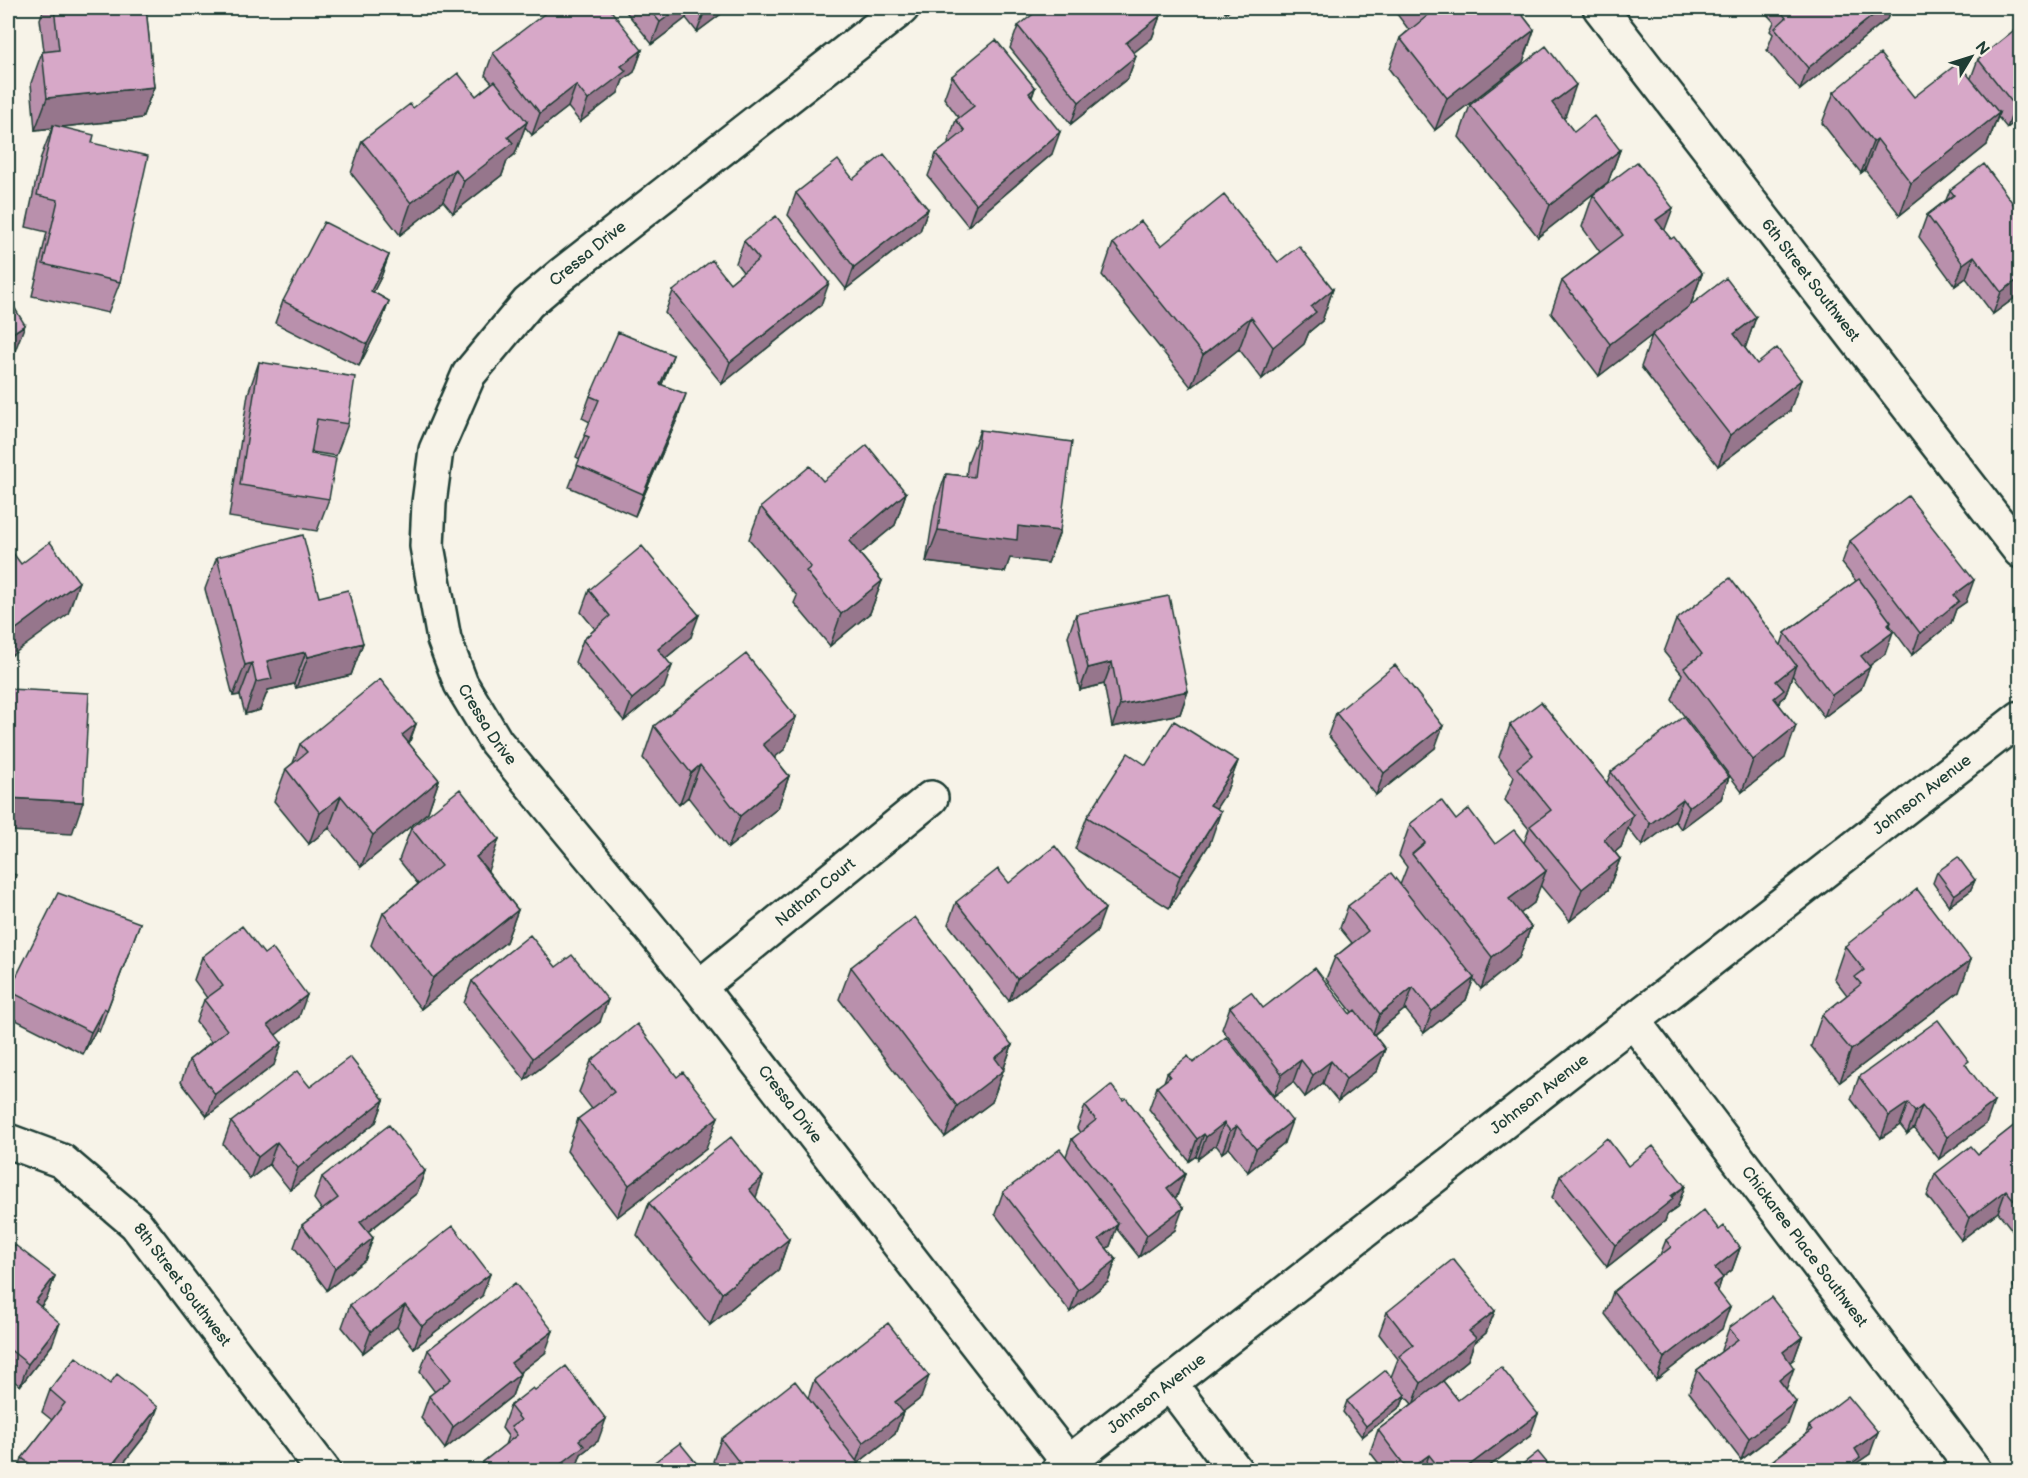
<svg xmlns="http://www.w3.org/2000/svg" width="2028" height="1478" viewBox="0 0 2028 1478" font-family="'Balsamiq Sans',sans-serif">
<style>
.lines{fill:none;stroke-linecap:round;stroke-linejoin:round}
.minor-casing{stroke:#1f3d34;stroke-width:38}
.minor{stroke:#f7f3e8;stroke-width:33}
.wall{fill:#b990ac;stroke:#1f3d34;stroke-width:1.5}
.shaded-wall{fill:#96768c;stroke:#1f3d34;stroke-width:1.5}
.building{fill:#d7a8c8;stroke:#1f3d34;stroke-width:1.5}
.labels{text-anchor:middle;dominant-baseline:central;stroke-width:4.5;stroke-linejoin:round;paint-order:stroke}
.street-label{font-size:16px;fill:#1f3d34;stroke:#f7f3e8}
</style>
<rect width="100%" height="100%" fill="#f7f3e8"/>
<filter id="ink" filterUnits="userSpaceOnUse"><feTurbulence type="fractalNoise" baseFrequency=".0167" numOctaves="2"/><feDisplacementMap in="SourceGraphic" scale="12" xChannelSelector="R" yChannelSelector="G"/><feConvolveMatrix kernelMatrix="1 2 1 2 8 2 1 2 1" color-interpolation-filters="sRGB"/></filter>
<g filter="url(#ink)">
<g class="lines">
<g class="minor-casing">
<g id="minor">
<path id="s1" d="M902,8l-341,267 -33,28 -59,71 -33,76 -7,53 -2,43 17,93 17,45 35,58 203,245 370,476"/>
<path id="s2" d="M1600,8l420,543"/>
<path id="s3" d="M699,987l232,-189"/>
<path id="s4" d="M1634,1022l340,448"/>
<path id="s5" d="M8,1141l54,20 74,63 187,246"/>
<path d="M1171,1385l64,85"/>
<path id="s6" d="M1059,1470l961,-752"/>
</g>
</g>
<use href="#minor" class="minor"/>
</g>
<path class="wall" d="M44,8h102l8,79 -12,31 -81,9 31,16 28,139 -12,31 -76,-17 15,-64 -21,-5 15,-70 11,-29 -17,2 -4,-47 11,-31 2,-1 -4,-32z
M623,8h106l-32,24 -11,-14 -34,26z
M1222,8h12l-8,5z
M1398,8h119l17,22 -11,32 -88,68 -46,-61 11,-31 9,-8 -13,-17z
M1761,8h131l-5,11 -87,71 -33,-40 6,-16 -3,-3 4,-9z
M1160,16l-8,22 -19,15 3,3 -8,22 -57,46 -61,-76 8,-22z
M2020,40v78l-13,10 -9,-11 -11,28 -87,70 -35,-45 -4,3 -39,-50 12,-31 80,5 57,-19 7,-19z
M642,50l-8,22 -11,8 -5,13 -38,29 -12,-15 -36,28 -7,-8 -10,27 -8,7 -5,14 -49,38 -10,-12 -43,34 -49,-62 11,-32 51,-33 63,-12 16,-13 -7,-8 8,-22z
M952,76l83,12 -3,9 20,57 -84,72 -40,-50 8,-22 13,-10 -1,-2 8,-22 3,-2 -15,-20z
M1470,105l95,12 -2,1 11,14 46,18 -12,32 -70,55 -79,-100z
M853,179l75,30 -8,22 -74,58 -58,-74 8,-22z
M1950,190l70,23v81l-27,20 -27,-36 -11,8 -36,-49 8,-22 19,-15z
M1593,195l71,36 38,43 -11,31 65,12 -11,31 45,63 -72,55 -77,-99 11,-32 -53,41 -48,-63 11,-32 38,-29 -18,-25z
M744,241l77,64 -99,79 -57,-71 8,-22 57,-8 13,-11 -7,-9z
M1113,243l48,3 117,16 55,27 -11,32 -13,11 -5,12 -42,35 -23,-30 -48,38 -89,-112z
M389,255l-8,22 -8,15 16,9 -8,22 -22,43 -84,-43 8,-22z
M673,355l-11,29 16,33 -43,99 -66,-29 11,-28 -4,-2 14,-35 -8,-4 8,-22z
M259,362l89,62 -12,32 -25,-4v2l18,45 -12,32 -88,-14 19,-123z
M980,430l80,101 -12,32 -38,-5 -5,14 -79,-10 9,-57 11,-31 20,2 2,-14z
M823,481l83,12 -11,32 -35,29 22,27 -12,32 -40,33 -36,-43 3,-7 -48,-57 12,-32z
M1850,541l116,61 -10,7 -5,14 -39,32 -22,-30 -5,29 -16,12 -8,23 -37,28 -32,-42 -7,21 -5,4 -1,4 6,54 -43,34 -70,-92 10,-26 -18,-22 12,-32 105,25 4,-12 71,-52 -14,-18z
M217,557l102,40 44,46 -12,32 -55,13 -2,-4 -26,6 -8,20 -15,4 -5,-19 -7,1 -28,-107z
M589,590l102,47 -25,21 -2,30 -40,33 -49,-59 8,-22 12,-11 -14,-17z
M1076,614l112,77 -8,23 -68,13 -8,-43 -24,6 -12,-54z
M1336,713l99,35 -59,47 -48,-60z
M796,717l-11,32 -11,8 15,19 -11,32 -50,40 -40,-51 -9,8 -36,-47 11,-32z
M416,724l-7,20 30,36 -11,32 -67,55 -32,-39 -20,16 -35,-43 12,-32 7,-6 7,-19z
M1510,725l97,58 4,-11 118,5 -8,22 -40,30 -6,-8 -33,25 -14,-18 -7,19 -6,5 5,7 -12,31 -38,31 -30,-36 -6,18 -14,10 11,14 -12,31 -38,31 -8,-10 -7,21 -42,33 -19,-24 -31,26 11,14 -8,22 -39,30 -15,-18 -18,14 -12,-15 -19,14 -52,-67 8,-22 120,7 2,-2 -26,-33 9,-22 17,-14 -12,-15 8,-22 52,-21 7,-18 -8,-11 11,-32 46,-4 39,24 29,-1 5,-14 -24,-29 9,-23 -15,-20z
M1238,761l-12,32 -10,15 -6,35 -41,65 -94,-59 12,-32 59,-52z
M411,828l77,43 30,39 -12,32 -85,67 -50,-64 12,-32 35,-29 -19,-24z
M2020,845v21l-5,-7z
M1937,872l38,8 -5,11 -21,15 -16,-23z
M1009,883l88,48 -88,70 -61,-77 8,-22z
M140,923l-41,109 -3,-2 -13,24 -75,-38v-21l1,-4z
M1845,946l114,46 -119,90 -29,-36 11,-31 25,-20 -13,-17z
M202,957l97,60 -24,18 -1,30 -67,51 -26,-34 8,-22 22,-18 -15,-20 8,-22 3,-2 -13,-18z
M851,967l161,78 -20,57 -47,35 -106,-138z
M472,981l128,41 -75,58 -61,-77z
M591,1061l86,16 29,72 -89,68 -50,-66 11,-32 14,-10 -13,-17z
M1193,1063l91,80 -36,29 -19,-24 -7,5 -6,-8 -18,14 -2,-3 -7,5 -40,-52 8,-22 7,-5 3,-9z
M1967,1066l19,58 -47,35 -25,-31 -7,6 -7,-9 -19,13 -30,-39 8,-22z
M384,1100l-8,22 -86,68 -21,-26 -19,15 -27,-35 8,-22z
M1123,1100l62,74 -8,22 -2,2v32l-36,27 -23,-29 -6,18 -4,2 10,12 -8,22 -38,30 -75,-98 8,-22 63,-36 6,-17 8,-6 -3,-5 8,-22z
M2020,1121v119l-22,-28 -37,28 -34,-44 8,-22 43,-20z
M1628,1166l57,20 -8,22 -10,7 -2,6 -58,46 -55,-69 8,-22z
M425,1171l-8,22 -49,39 5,6 -8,22 -38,30 -33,-43 8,-22 20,-15 -8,-11 8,-22z
M649,1203l140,36 -11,32 -68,54 -73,-90z
M1719,1230l21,18 -8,22 -10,8 -4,13 4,38 -66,51 -51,-66 8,-22 47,-37 6,-15z
M8,1254l47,22 -8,22 -6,9 11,38 -32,41 -12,-10z
M2020,1266v29l-7,-9z
M482,1296l-68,52 -17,-21 -34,26 -21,-26 8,-22z
M1495,1311l-9,22 -12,10 -6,17 -25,21 15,19 72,36 -46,34h-100l-14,-18 8,-22 34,-26 -7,-8 -4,10 -39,31 -19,-25 4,-11 44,-24 7,-18 -19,-25 8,-22z
M1729,1328l73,9 -8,22 -4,3 -4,27 2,35 -47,36 -52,-68 8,-22 25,-19 -1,-1z
M428,1350l117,3 -26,20 1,1 -8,22 -67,53 -24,-31 8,-22 6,-4 -15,-20z
M814,1380l107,18 -18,14 -8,22 -37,29 -3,7h-135l-7,-9 8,-22 87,-41z
M50,1390l100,39 -32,41h-100l4,-12 30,-38 -10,-8z
M535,1390l63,51 -17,13 -5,14 -3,2h-93l3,-8 22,-17 3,-9 -6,-8 8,-22z
M1809,1426l61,28 -13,9 -2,7h-87l3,-8 35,-28z"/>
<path class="shaded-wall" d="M679,8h10l-3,10 -34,26 8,-22z
M709,8h20l-32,24 8,-22z
M1229,8h5l-8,5z
M1882,8h10l-5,11 -87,71 8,-22z
M1160,16l-8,22 -34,27 8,-22z
M1534,30l-11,32 -88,68 12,-32z
M642,50l-8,22 -11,8 -5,13 -38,29 8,-22 33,-34z
M1136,56l-8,22 -57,46 8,-22z
M576,85l-8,22 -36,28 8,-22z
M1576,85l-11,32 -25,18 12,-32z
M154,87l-12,31 -107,12 12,-32z
M1035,88l-8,22 2,-17z
M2020,102v16l-13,10 8,-22z
M1999,113l-12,32 -87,70 11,-32z
M527,122l-12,32 -8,7 -5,14 -49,38 11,-32 44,-44z
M1060,132l-8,22 -84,72 8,-22z
M1877,139l-12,31 -4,3 12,-31z
M1620,150l-12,32 -70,55 12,-32z
M455,169l-12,32 -43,34 11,-32z
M1673,208l-12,32 -5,-20z
M928,209l-8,22 -74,58 8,-22z
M389,255l-8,22 -18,36 8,-22z
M1974,256l-8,22 -11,8 8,-22z
M1702,274l-12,32 -91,70 11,-32z
M2020,278v16l-27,20 8,-22z
M829,283l-8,22 -99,79 8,-22z
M1333,289l-11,32 -13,11 -5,12 -42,35 11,-32 38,-40z
M389,301l-8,22 -22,43 8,-22z
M1251,317l-12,32 -48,38 12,-32z
M1756,317l-11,32 -11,-15z
M25,325l-12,31 -5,4v-24z
M673,355l-8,22 -13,29 8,-22z
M1801,380l-11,31 -72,55 12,-31z
M686,394l-8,23 -43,99 8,-22z
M906,493l-11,32 -58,48 12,-32z
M1018,526l42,5 -12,32 -38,-5 -5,14 -79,-10 12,-32z
M1974,580l-8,22 -10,7 -5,14 -39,32 8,-22 34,-38z
M882,581l-12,32 -40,33 11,-32z
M79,582l-11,32 -60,44v-23z
M699,615l-8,22 -41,34 8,-22z
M1891,622l-5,15 7,-5 -8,22 -32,24 8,-22 27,-31z
M363,643l-12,32 -55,13 12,-31z
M306,652l-12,32 -26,6 -8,20 -15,4 11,-32 11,-21z
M1112,662l-8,22 -24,6 8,-22z
M252,663l-12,32 -7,1 12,-31z
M1796,665l-11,31 -5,4 -8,22 4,-41z
M672,666l-8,22 -40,33 8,-22z
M1870,667l-9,22 -37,28 8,-22z
M1188,691l-8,23 -68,13 8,-22z
M796,717l-11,32 -33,27 11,-32z
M416,724l-12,32 -2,-21z
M1443,726l-8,22 -59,47 8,-22z
M1796,726l-11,32 -43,34 11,-32z
M1238,761l-12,32 -28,44 12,-32z
M700,765l-12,32 -9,8 12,-32z
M789,776l-11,32 -50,40 12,-32z
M1729,777l-8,22 -40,30 8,-22z
M439,780l-11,32 -67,55 12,-32z
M341,796l-12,32 -20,16 11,-31z
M8,798l75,4 -11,32 -64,-3z
M1683,799l-8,22 -33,25 8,-22z
M1221,811l-11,32 -41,65 11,-32z
M1633,815l-12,32 -29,24 12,-32z
M499,839l-11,32 -12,-14z
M1620,859l-12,31 -38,31 12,-32z
M1546,871l-12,32 -36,28 11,-32z
M1975,880l-5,11 -21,15 5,-11z
M1105,909l-8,22 -88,70 8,-22z
M518,910l-12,32 -85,67 12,-31z
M1531,927l-12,31 -38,31 11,-32z
M1971,960l-12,32 -119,90 11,-32z
M1474,978l-8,22 -42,33 8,-22z
M1413,987l-8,22 -33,27 8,-22z
M307,995l-8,22 -39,30 8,-22z
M608,1000l-8,22 -75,58 8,-22z
M104,1008l-8,22 -13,24 8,-22z
M282,1043l-8,22 -67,51 8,-22z
M1012,1045l-20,57 -47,35 12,-31 38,-48z
M1385,1049l-8,22 -39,30 8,-22z
M1301,1060l-8,22 -19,14 8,-22z
M1331,1061l-8,22 -18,14 8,-22z
M384,1100l-8,22 -86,68 8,-22z
M1994,1102l-8,22 -47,35 8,-22z
M1908,1103l-8,22 -19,13 8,-22z
M1922,1106l-8,22 -7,6 8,-22z
M718,1117l-12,32 -89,68 12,-32z
M1292,1121l-8,22 -36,29 8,-23z
M1224,1123l-8,22 -18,14 8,-22z
M1237,1126l-8,22 -7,5 8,-22z
M1204,1134l-8,22 -7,5 8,-22z
M277,1142l-8,22 -19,15 8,-22z
M425,1171l-8,22 -65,51 8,-22z
M1185,1174l-8,22 -18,14 8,-22z
M763,1177l-11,32 -3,-20z
M1685,1186l-8,22 -10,7 -2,6 -58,46 8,-22z
M2006,1190l-8,22 -37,28 8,-22z
M1183,1208l-8,22 -36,27 8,-22z
M1118,1224l-8,22 -19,15 8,-22z
M373,1238l-8,22 -38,30 8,-22z
M789,1239l-11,32 -68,54 12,-32z
M1740,1248l-8,22 -10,8 -7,22 -10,7 10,-39z
M1116,1260l-8,22 -38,30 8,-22z
M490,1274l-8,22 -68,52 8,-22z
M55,1276l-8,22 -20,26 8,-22z
M405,1305l-8,22 -34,26 8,-22z
M1730,1307l-8,22 -66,51 8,-22z
M1495,1311l-9,22 -12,10 -6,17 -55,45 8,-22 48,-52z
M60,1323l-8,22 -32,41 8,-22z
M553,1331l-8,22 -42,32 8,-22z
M1802,1337l-8,22 -19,15 8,-22z
M1794,1368l-8,22 -7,-10z
M520,1374l-8,22 -67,53 8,-22z
M929,1376l-8,22 -18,14 -8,22 -37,29 -3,7h-7l7,-5 8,-22 32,-41z
M1405,1395l-4,11 -39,31 4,-11z
M1796,1402l-8,22 -47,36 8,-22z
M158,1407l-8,22 -32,41h-10z
M1538,1414l-8,22 -46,34h-21z
M606,1419l-8,22 -17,13 -5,14 -3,2h-20l26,-30z
M1878,1432l-8,22 -13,9 -2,7h-8l8,-21z
M1429,1455l-5,15h-15z"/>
<path class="building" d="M54,8h92l8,79 -107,11 -5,-46 17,-2z
M552,8h57l33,42 -21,16 5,5 -38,29 -12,-15 -36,28 -47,-60z
M648,8h31l-19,14z
M1041,8h112l7,8 -34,27 10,13 -57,46 -61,-76z
M1428,8h89l17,22 -87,68 -47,-60 32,-26z
M1780,8h102l-74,60 -33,-40 11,-10 -7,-9z
M2013,31l7,9v62l-5,4 -37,-47z
M996,40l39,48 -6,5 31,39 -84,72 -40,-50 29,-23 -9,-11 18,-14 -22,-30z
M1546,46l30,39 -24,18 22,29 20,-16 26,34 -70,55 -80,-100z
M1880,54l34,43 44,-34 41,50 -88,70 -34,-44 -4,3 -39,-50z
M458,73l18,23 19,-15 32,41 -19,15 5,6 -49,38 -9,-12 -44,34 -49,-62 48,-37 3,4z
M53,125l41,10 -2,8 56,13 -28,126 -77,-18 15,-64 -21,-5z
M884,154l44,55 -74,58 -58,-74 42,-33 15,19z
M1637,162l36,46 -17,12 15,19 3,-2 28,37 -92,70 -48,-63 61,-46 -30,-40z
M1984,164l36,49v65l-19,14 -27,-36 -11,8 -36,-49 27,-20 -4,-5z
M1224,195l54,67 21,-16 34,43 -22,18 5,5 -43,35 -22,-30 -48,38 -90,-112 28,-22 20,25z
M776,216l53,67 -99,79 -57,-71 39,-31 18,23 29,-24 -15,-18z
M324,222l65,33 -18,36 18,10 -22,43 -84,-43z
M1726,278l30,39 -22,17 23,30 20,-16 24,32 -71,55 -78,-100z
M8,297l17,28 -17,11z
M618,332l55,23 -13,29 26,10 -43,100 -66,-29 12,-28 -5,-2 15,-35 -9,-4z
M259,362l96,15 -7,47 -31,-5 -6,35 25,4 -7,41 -89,-14z
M980,430l92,12 -12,89 -42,-5 -1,14 -79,-10 8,-56 28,3z
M867,445l39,48 -57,48 33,40 -41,33 -35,-43 5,-4 -50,-60 49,-41 13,15z
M1908,496l66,84 -20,15 5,6 -39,32 -70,-92z
M303,535l16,62 29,-7 15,53 -55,14 -2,-5 -39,9 5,18 -16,3 -4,-19 -7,2 -28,-108z
M50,542l29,40 -71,53v-89l13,18z
M642,546l57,69 -41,34 14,17 -40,33 -49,-59 27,-24 -21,-26z
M1730,578l66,87 -20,16 8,9 -10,8 22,28 -43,34 -69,-92 18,-14 -26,-34z
M1859,579l32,43 -3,3 5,7 -32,24 9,11 -38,28 -47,-62z
M1169,596l19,95 -68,14 -8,-43 -24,6 -12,-54z
M746,654l50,63 -33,27 26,32 -49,40 -40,-51 -9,8 -37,-47z
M1395,665l48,61 -59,47 -48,-60z
M380,679l36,45 -14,11 37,45 -66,55 -32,-39 -21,17 -34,-44 21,-17 -7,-8z
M8,689l81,4 -6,109 -75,-4z
M1541,702l92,113 -29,24 16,20 -38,30 -52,-63 21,-16 -34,-42 16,-13 -23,-30z
M1683,717l46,60 -40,30 -6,-8 -33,25 -39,-52z
M1174,721l64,40 -28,44 11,6 -41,65 -93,-59 41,-64 18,12z
M460,789l39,50 -23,18 42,53 -85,68 -50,-65 58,-47 -30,-38z
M1441,800l15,20 13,-11 26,35 19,-14 32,41 -37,28 22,28 -39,30 -80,-103 13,-11 -15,-19z
M1055,846l50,63 -88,70 -61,-77 42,-33 11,14z
M1958,857l17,23 -21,15 -17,-23z
M8,872l8,3 -8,20z
M1391,873l83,105 -42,33 -19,-24 -33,27 -45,-57 33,-26 -20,-25z
M1917,889l54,71 -120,90 -29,-35 39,-31 -6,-7 9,-7 -19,-24z
M58,893l82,30 -33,87 -3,-2 -13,24 -82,-41z
M915,917l97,128 -17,13 9,12 -47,36 -106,-139z
M242,926l22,28 8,-6 35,47 -39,30 14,18 -67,51 -26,-34 38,-30 -23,-30 19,-14 -21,-29z
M530,935l26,32 16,-12 36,45 -75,58 -61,-77z
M1315,968l35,46 5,-4 30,39 -39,30 -15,-18 -18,14 -12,-15 -19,14 -52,-67 21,-15 12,16z
M1938,1020l31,41 -4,3 29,38 -47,35 -25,-31 -7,6 -7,-9 -19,13 -30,-39z
M637,1024l40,53 6,-5 35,45 -89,68 -51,-66 36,-27 -23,-31z
M1226,1037l66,84 -36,28 -19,-23 -7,5 -6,-8 -18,14 -2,-3 -7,5 -40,-52 13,-10 -3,-4 21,-17 5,7z
M350,1057l34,43 -86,68 -21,-26 -19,15 -27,-35 66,-51 13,16z
M1111,1085l12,15 3,-2 59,76 -18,14 16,20 -36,27 -75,-96 24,-19 -11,-14z
M2020,1121v87l-14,-18 -37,28 -34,-44 36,-28 7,8z
M389,1125l36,46 -65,51 13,16 -38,30 -33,-43 36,-27 -16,-21z
M731,1137l32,40 -14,12 40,50 -67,54 -73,-90z
M1607,1138l21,28 25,-20 32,40 -14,10 2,3 -58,46 -55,-69z
M1060,1149l58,75 -19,15 17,21 -38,30 -75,-98z
M1704,1210l15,20 5,-4 16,22 -25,20 8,10 -10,7 17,22 -66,51 -51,-66 58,-45 -5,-7z
M453,1226l37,48 -68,52 -17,-21 -34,26 -21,-26z
M15,1245l40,31 -20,26 25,21 -32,41 -20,-16v-94z
M1453,1259l42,52 -26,20 7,7 -55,45 -22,-27 14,-11 -26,-33z
M515,1283l38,48 -42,32 9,11 -67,53 -24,-31 22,-17 -23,-29z
M1771,1297l31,40 -19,15 11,16 -15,12 17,22 -47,36 -52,-68 41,-31 -9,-11z
M888,1323l41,53 -34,26 8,10 -40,31 -49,-63z
M76,1357l34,27 7,-10 41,33 -50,63h-69l-17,-12 43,-55 -15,-13z
M566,1366l40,53 -27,21 5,6 -31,24h-64l-6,-8 34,-27 -6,-8 10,-7 -11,-14 23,-18 2,2z
M1501,1367l37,47 -75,56h-22l-12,-15 -21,15 -30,-40 65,-49 15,19z
M1386,1370l19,25 -39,31 -19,-25z
M795,1381l63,82 -10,7h-103l-24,-31z
M1848,1396l30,36 -23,17 5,8 -10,8 5,5h-78l-6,-8 41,-32 -3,-4z
M680,1443l22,27h-58z
M1538,1452l15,18h-38z
M707,1466l4,4h-9z"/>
</g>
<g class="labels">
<g class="street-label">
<text transform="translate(588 254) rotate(-39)">Cressa Drive</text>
<text stroke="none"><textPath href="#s2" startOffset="344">6th Street Southwest</textPath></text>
<text stroke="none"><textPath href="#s1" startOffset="939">Cressa Drive</textPath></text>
<text stroke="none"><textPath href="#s6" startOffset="1096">Johnson Avenue</textPath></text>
<text stroke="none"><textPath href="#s3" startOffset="150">Nathan Court</textPath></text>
<text stroke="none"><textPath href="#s6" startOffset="610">Johnson Avenue</textPath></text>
<text stroke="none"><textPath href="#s1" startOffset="1425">Cressa Drive</textPath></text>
<text stroke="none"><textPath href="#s4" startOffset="282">Chickaree Place Southwest</textPath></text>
<text stroke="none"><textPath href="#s5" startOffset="231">8th Street Southwest</textPath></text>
<text stroke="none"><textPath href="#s6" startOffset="124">Johnson Avenue</textPath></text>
</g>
</g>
<rect width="2028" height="1478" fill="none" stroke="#f7f3e8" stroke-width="30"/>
<rect x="15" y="15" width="1998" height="1448" fill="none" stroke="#1f3d34" stroke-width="2" filter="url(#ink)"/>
<g transform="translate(1971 57) rotate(52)" stroke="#f7f3e8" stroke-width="4.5" paint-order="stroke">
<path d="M0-4.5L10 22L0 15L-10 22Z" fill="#1f3d34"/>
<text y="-9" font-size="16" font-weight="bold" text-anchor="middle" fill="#1f3d34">N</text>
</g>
</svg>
